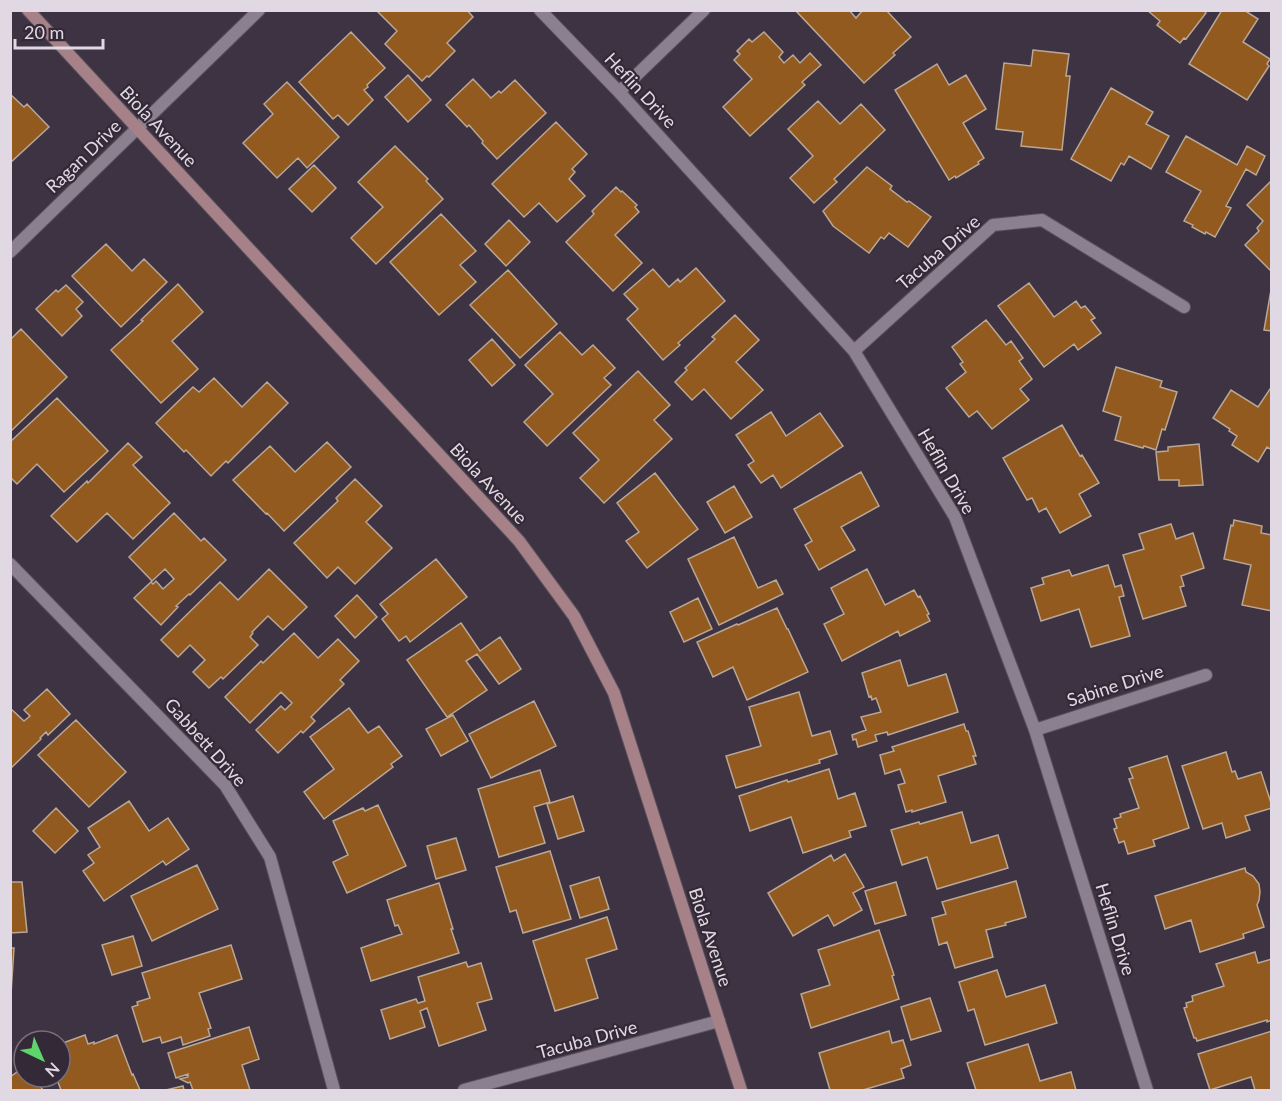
<svg xmlns="http://www.w3.org/2000/svg" width="1282" height="1101" viewBox="0 0 1282 1101" font-family="Lato,sans-serif">
<style>
.building{fill:#935a1f;stroke:#b9a797;stroke-width:1.5;fill-rule:evenodd}
.lines{fill:none;stroke-linecap:round;stroke-linejoin:round}
.street-casing{stroke:#594f5c;stroke-width:14}
.secondary-casing{stroke:#594f5c;stroke-width:14}
.street{stroke:#8c7f90;stroke-width:12}
.secondary{stroke:#a68288;stroke-width:12}
.labels{text-anchor:middle;dominant-baseline:central;stroke-width:4.5;stroke-linejoin:round;paint-order:stroke}
.street-label{font-size:18px;fill:#e0d9e3;stroke:#332937}
</style>
<rect width="100%" height="100%" fill="#3e3342"/>
<path class="building" d="M376,10h91l6,7 -26,26 8,8 -26,26 -2,-1 -5,5 -37,-37 12,-13z
M798,10h51l7,8 7,-8h23l25,27 -18,16 2,2 -31,28 -67,-71z
M1147,10h57l2,3 -20,26 -2,-1 -4,5 -23,-18 3,-4z
M1222,10h22l14,9 -15,23 27,17 -3,5 2,2 -22,34 -58,-36z
M351,32l34,36 -18,17 1,2 -4,3 9,10 -25,25 -10,-10 -5,4 -34,-37z
M764,32l19,20 -4,5 5,6 9,-8 7,8 10,-10 11,12 -19,17 3,3 -55,51 -27,-29 29,-28 -18,-19 6,-6 -3,-3 12,-12 3,3z
M1033,50l36,4 -3,22h4l-8,74 -41,-4 2,-14 -27,-3 8,-66 27,3z
M937,64l12,21 17,-10 20,34 -23,14 21,35 -6,4 1,2 -23,14 -1,-2 -6,4 -54,-90z
M408,75l23,25 -23,22 -23,-25z
M473,79l18,19 8,-7 2,2 14,-13 31,33 -49,46 -15,-16 1,-2 -14,-16 -2,2 -21,-22z
M287,82l52,55 -32,31 -9,-10 -21,20 -34,-35 30,-29 -9,-10z
M1111,88l42,24 -7,12 23,12 -18,33 -22,-13 -5,9 -3,-2 -10,18 -40,-22z
M10,94l14,13 3,-3 22,23 -39,36z
M818,101l22,23 21,-20 24,26 -51,49 3,3 -23,21 -24,-25 23,-22 -25,-27z
M556,122l31,32 -15,15 3,3 -6,7 16,17 -28,26 -18,-19 -15,14 -32,-33z
M1186,136l51,29 10,-19 18,10 -9,19 -10,-6 -20,37 5,2 -16,29 -9,-5 -1,2 -13,-7 1,-2 -9,-4 17,-30 -35,-19z
M395,146l33,33 -2,2 17,18 -67,65 -25,-26 32,-31 -25,-25z
M314,165l22,23 -24,24 -23,-23z
M867,167l25,19 -2,3 17,13 2,-1 22,16 -23,30 -19,-14 -5,6 -3,-2 -12,16 -36,-27 -10,-15z
M1272,180v92l-27,-27 14,-14 -2,-3 6,-7 -16,-16z
M616,187l5,5 1,-1 15,14 -2,2 4,5 -24,23 27,28 -29,28 -47,-49 28,-28 -2,-3z
M441,214l35,37 -16,14 16,17 -37,33 -49,-53z
M509,220l21,22 -24,24 -21,-22z
M106,244l26,27 12,-12 23,23 -46,45 -49,-51z
M696,268l29,33 -47,42 2,2 -17,15 -36,-41 11,-10 -14,-15 29,-25 16,18 9,-8 2,3z
M508,270l49,54 -37,34 -50,-53z
M1029,283l25,34 22,-16 5,7 4,-2 10,12 -4,2 10,13 -23,17 -4,-6 -30,23 -46,-61z
M178,284l25,28 -31,29 26,28 -37,34 -50,-53 32,-29 -2,-1z
M66,285l17,17 -7,7 6,7 -20,20 -26,-27 20,-19 2,2z
M1271,290h1v41l-8,-1z
M735,315l24,25 -23,22 27,28 -32,29 -27,-30 -12,11 -17,-18 12,-12 -2,-2 30,-29 -3,-2z
M986,320l20,25 5,-4 12,17 -4,3 13,18 -12,10 9,11 -37,29 -15,-18 -8,6 -23,-29 20,-16 -6,-8 3,-2 -11,-15z
M21,329l46,48 -57,55v-96l2,2z
M560,332l22,23 11,-10 22,23 -11,10 7,7 -64,61 -23,-24 29,-28 -28,-29z
M492,339l23,26 -23,21 -23,-26z
M1116,367l46,14 -2,6 17,5 -12,38 -3,-1 -6,21 -12,-4 -1,2 -28,-8 6,-23 -18,-6z
M638,371l32,34 -16,15 18,19 -68,64 -24,-25 19,-18 -26,-27z
M214,378l28,29 25,-25 21,21 -60,60 -2,-2 -15,15 -25,-26 -2,2 -28,-29 37,-36 6,5z
M1272,386v64l-5,-3 -9,15 -26,-17 5,-9 -8,-5 1,-2 -17,-11 18,-28 27,17z
M57,398l51,53 -44,41 -27,-28 -20,20 -7,-7v-35z
M771,412l15,24 34,-23 23,33 -62,42 -8,-13 -12,8 -13,-18 6,-4 -18,-26z
M1062,425l18,31 2,-1 17,28 -20,11 12,22 -31,17 -14,-25 -7,4 -7,-14 -5,2 -24,-42z
M327,442l24,25 -67,64 -17,-18 -1,1 -33,-34 37,-34 25,26z
M128,443l14,14 -9,8 37,38 -37,36 -26,-26 -30,29 -26,-26 36,-35 1,2z
M1199,444l4,41 -24,1v-6h-20l-3,-28 12,-1v-4z
M861,472l18,34 -38,21 14,23 -36,20 -14,-25 7,-4 -18,-32z
M655,473l43,56 -51,39 -21,-27 13,-9 -22,-29z
M355,479l27,27 -16,16 26,26 -37,36 -17,-17 -11,11 -33,-35 44,-42 -2,-3z
M734,486l18,31 -27,16 -18,-31z
M174,513l27,28 3,-3 22,22 -36,35 -1,-1 -13,12 2,1 -17,18 -27,-27 18,-17 -23,-24zM165,569l9,10 -11,10 -7,-8 -3,3 -2,-2z
M1234,520l28,6 -1,7 11,2v76l-30,-6 9,-40 -27,-6 7,-34 2,1z
M1171,524l5,15 17,-6 11,35 -23,8 3,10 -4,1 6,19 -43,13 -20,-64 21,-6 -5,-15z
M734,537l24,51 18,-8 7,14 -64,31 -31,-66z
M436,559l31,38 -57,45 -4,-6 -7,5 -17,-22 6,-5 -8,-10z
M1108,565l7,22 6,-2 3,11 -5,1 11,39 -39,11 -12,-38 -38,12 -10,-33 13,-4 -2,-6 27,-8 3,6z
M269,569l38,38 -24,23 -15,-14 -16,16 1,1 -3,4 8,8 -35,34 -2,-2 -12,11 -16,-16 12,-12 -15,-15 -12,12 -17,-17 59,-58 18,18z
M867,569l18,36 29,-15 4,7 2,-1 9,18 -2,1 3,6 -30,15 -2,-5 -56,30 -18,-37 20,-10 -13,-26z
M357,595l20,22 -22,21 -20,-22z
M698,598l14,31 -28,13 -14,-30z
M777,608l10,21h1l20,43 -61,28 -14,-33 -20,10 -16,-35 40,-18 1,1z
M461,623l19,28 20,-14 21,32 -22,15 -22,-30 -11,7 21,29 -40,27 -40,-57z
M294,633l24,25 20,-19 21,22 -19,19 4,4 -33,33 4,4 -12,12 -2,-2 -23,22 -22,-23 25,-24 4,4 7,-7 -11,-11 -31,31 -25,-26 36,-36 2,2z
M900,660l8,26 38,-12 12,38 -70,23 -1,-3 -12,3 2,6 -19,6 -2,-8 -3,1 -1,-5 14,-5 -5,-13 20,-5 -5,-14 -4,2 -1,-4 -2,1 -7,-24z
M47,689l23,25 -22,21 -2,-3 -6,6 1,1 -31,30v-61l14,13 6,-5 -6,-6z
M799,692l13,44 18,-5 7,23 -18,6 1,3 -84,25 -10,-32 35,-10 -12,-39z
M534,701l22,45 -65,32 -22,-44z
M349,708l19,25 11,-7 23,30 -11,8 2,3 -69,52 -20,-27 30,-23 -24,-32z
M453,715l15,26 -27,15 -15,-27z
M76,720l50,52 -37,35 -51,-52z
M964,724l2,7h2l8,25h-3l3,8 -38,12 8,26 -34,10v-2l-6,2 -8,-27 7,-2 -5,-14 -15,5 -5,-19 14,-4 -2,-4z
M1226,752l6,20 3,-1 3,8 23,-7 11,34v2l-27,8 5,14 -24,8 -4,-15 -19,6 -21,-63z
M1167,756l22,72 -36,12 2,6 -27,8 -4,-13 -5,2 -5,-14 3,-1 -3,-9 7,-2 -1,-3 19,-6 -10,-29 4,-1 -4,-10z
M829,769l9,30 17,-6 11,33 -17,5 2,6 -48,16 -12,-36 -41,14 -11,-35 48,-16 1,2z
M540,770l10,32 -16,5 11,36 -46,14 -21,-68z
M573,796l11,35 -26,8 -11,-35z
M129,801l20,30 19,-13 21,31 -23,16 -3,-4 -59,40 -21,-30 11,-8 -6,-8 12,-8 -12,-19z
M378,805l28,61 -59,27 -14,-31 15,-7 -15,-34 30,-13 2,3z
M56,808l22,23 -23,22 -22,-22z
M962,812l9,31 27,-8 10,33 -71,21 -10,-32 -25,8 -11,-35 28,-8 1,2z
M456,838l10,32 -30,9 -9,-33z
M550,851l21,68 -48,14 -7,-23 -6,2 -14,-45z
M845,854l19,33 -11,6 9,17 -28,16 -6,-11 -35,21 -25,-43 63,-38 3,6z
M197,865l21,44 -66,32 -21,-45z
M1245,868l1,4 7,4 6,8 1,8 -1,8 -2,5 7,22 -21,7 1,4 -44,14 -9,-32 -26,9 -10,-33z
M10,875l1,7h11l5,50 -17,1z
M599,877l10,32 -29,9 -10,-32z
M1016,881l10,36 -21,6 1,2 -20,5 7,27 -38,11 -8,-26 -8,3 -7,-27 14,-4 -4,-12z
M896,882l10,33 -31,9 -10,-33z
M439,883l14,46h-2l8,24 -88,28 -10,-33 41,-14 -4,-9 -3,1 -8,-26z
M607,917l10,32 -31,10 12,39 -43,13 -22,-70z
M879,930l15,45 -2,1 7,23 -88,29 -10,-34 29,-9 -12,-35z
M133,936l9,30 -30,9 -10,-30z
M231,945l11,34 -43,14 12,35 -3,1 2,7 -27,9 -2,-8 -19,6 -2,-6 -17,5 -11,-35 6,-2 -1,-3 13,-4 -8,-25z
M10,948h4l-4,61z
M1255,952l3,11 14,-4v61l-5,2v-2l-70,21 -1,-3h-2l-10,-30 3,-1 -1,-4 7,-2 -1,-5 32,-10 -8,-22z
M466,962l2,5 13,-4 11,36 -15,4 9,27 -47,16 -12,-38 -7,3 5,16 -35,12 -9,-29 35,-11 2,4 7,-2 -7,-24z
M997,970l9,27 39,-12 12,38 -72,22 -11,-36 -6,2 -9,-29z
M930,998l11,33 -30,9 -10,-33z
M249,1027l10,32 -17,6 8,25h-57l-3,-8 -2,1 -8,-4 8,-2v-3l-12,4 -8,-25z
M889,1031l3,12 11,-3 8,25 -10,4 3,9 -41,12h-33l-11,-37z
M1272,1031v59h-17l-4,-13 -41,13 -12,-36z
M85,1035l3,9 6,-2v2l23,-9 15,40 1,-1 7,16h-79l-5,-13h4v-33z
M1028,1044l12,37 31,-9 5,18h-100l-9,-27z
M20,1070l5,8 9,-1 9,13h-33v-13z
M183,1086l1,4h-18z"/>
<g class="lines">
<g class="street-casing">
<path id="street" d="M540,10l79,82 235,259 101,166 80,213 112,360
M619,92l85,-82
M10,252l249,-242
M854,351l139,-126 49,-5 142,87
M10,564l215,221 45,72 64,233
M1035,730l171,-55
M464,1090l255,-69"/>
</g>
<g class="secondary-casing">
<path id="secondary" d="M28,10l491,531 55,75 40,77 127,397"/>
</g>
<use href="#street" class="street"/>
<use href="#secondary" class="secondary"/>
</g>
<g class="labels">
<g class="street-label">
<text transform="translate(641 90) rotate(47)">Heflin Drive</text>
<text transform="translate(159 126) rotate(47)">Biola Avenue</text>
<text transform="translate(83 156) rotate(-44)">Ragan Drive</text>
<text transform="translate(938 252) rotate(-41)">Tacuba Drive</text>
<text transform="translate(947 471) rotate(60)">Heflin Drive</text>
<text transform="translate(489 483) rotate(47)">Biola Avenue</text>
<text transform="translate(1115 685) rotate(-18)">Sabine Drive</text>
<text transform="translate(206 742) rotate(48)">Gabbett Drive</text>
<text transform="translate(1116 929) rotate(73)">Heflin Drive</text>
<text transform="translate(711 937) rotate(72)">Biola Avenue</text>
<text transform="translate(587 1039) rotate(-15)">Tacuba Drive</text>
</g>
</g>
<rect width="1282" height="1101" fill="none" stroke="#e0d9e3" stroke-width="24"/>
<g transform="translate(42 1059) rotate(136)"><circle r="28" fill="#332937" stroke="#786f7c" stroke-width="1.5"/>
<path d="M0-4.5L10 22L0 15L-10 22Z" fill="#5ed56c"/>
<text y="-9" font-size="16" font-weight="bold" text-anchor="middle" fill="#e0d9e3">N</text>
</g>
<path d="M15 39v9h88v-9" fill="none" stroke="#e0d9e3" stroke-width="3"/>
<text x="24" y="39" font-size="18" fill="#e0d9e3" stroke="#332937" stroke-width="4.5" paint-order="stroke">20 m</text>
</svg>
